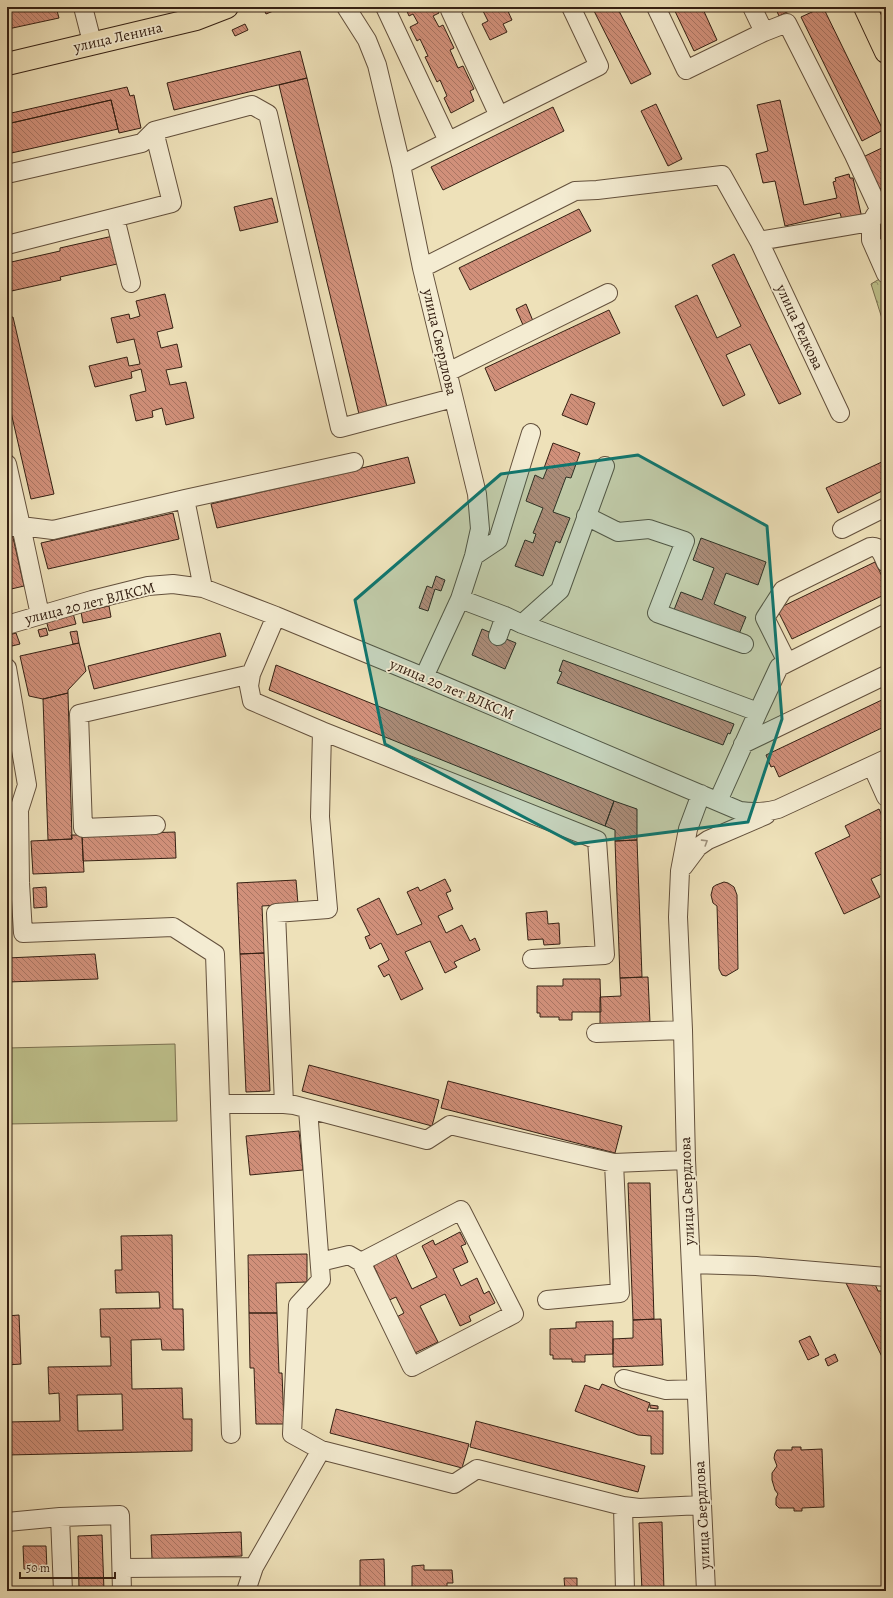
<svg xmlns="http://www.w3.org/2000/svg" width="893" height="1598" viewBox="0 0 893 1598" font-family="Alegreya,serif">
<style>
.grass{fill:url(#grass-tufts);stroke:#7a7050}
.forest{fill:url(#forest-crowns);stroke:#7a7050}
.pitch{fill:#bec18c;stroke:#7a7050}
.building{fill:url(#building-back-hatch);stroke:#352013;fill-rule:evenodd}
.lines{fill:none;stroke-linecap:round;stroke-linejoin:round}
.minor-casing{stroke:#63503c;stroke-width:20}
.major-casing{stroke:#352013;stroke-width:24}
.minor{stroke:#f4ecd2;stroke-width:18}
.major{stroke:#eee1b9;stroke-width:22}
.oneway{stroke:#9e907c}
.marked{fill:#0f766e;fill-opacity:0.2;stroke:#0f766e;stroke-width:3;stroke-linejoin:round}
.labels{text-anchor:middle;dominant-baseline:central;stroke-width:3.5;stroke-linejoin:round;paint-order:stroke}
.street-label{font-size:15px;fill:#352013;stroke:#f4ecd2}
</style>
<defs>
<pattern id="grass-tufts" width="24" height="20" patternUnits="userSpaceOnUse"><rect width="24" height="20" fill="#bec18c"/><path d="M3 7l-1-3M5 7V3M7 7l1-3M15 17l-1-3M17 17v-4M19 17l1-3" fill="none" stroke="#9b9c71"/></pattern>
<pattern id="forest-crowns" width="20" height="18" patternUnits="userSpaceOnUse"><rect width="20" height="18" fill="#bec18c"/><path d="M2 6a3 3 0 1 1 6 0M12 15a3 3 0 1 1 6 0" fill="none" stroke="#9b9c71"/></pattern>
<pattern id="building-back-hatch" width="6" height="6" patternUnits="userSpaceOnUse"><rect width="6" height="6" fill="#d1907a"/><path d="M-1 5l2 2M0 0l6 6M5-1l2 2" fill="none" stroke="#aa7563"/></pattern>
</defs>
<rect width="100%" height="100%" fill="#eee1b9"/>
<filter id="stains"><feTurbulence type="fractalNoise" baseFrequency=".005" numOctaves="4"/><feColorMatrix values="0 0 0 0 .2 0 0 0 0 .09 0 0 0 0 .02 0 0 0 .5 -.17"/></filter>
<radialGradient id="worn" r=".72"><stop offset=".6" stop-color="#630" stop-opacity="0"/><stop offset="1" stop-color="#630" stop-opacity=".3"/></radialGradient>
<path class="grass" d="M878,7h8v16z"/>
<path class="forest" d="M886,257v74l-15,-47 10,-6z"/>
<path class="pitch" d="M175,1044l2,77 -170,3v-76z"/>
<path class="building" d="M7,7h49l3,11 -51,11z
M263,7h20l-17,7z
M405,7h32l2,6 -6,3 6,11 4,-2 11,23 -4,2 8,18 5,-2 11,23 -4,2 4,10 -23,12 -7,-15 3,-2 -7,-16 -3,2 -12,-25 3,-1 -8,-17 -3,2 -7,-14 8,-4 -5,-9 -4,2z
M481,7h25l6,13 -9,4 4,8 -17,8 -8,-16 6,-3z
M592,7h25l34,67 -20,10z
M673,7h29l15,33 -23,11z
M775,7h22l-18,9z
M823,7l60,123 -21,11 -61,-124z
M245,24l3,6 -13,6 -3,-6z
M300,51l7,27 -133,32 -7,-27z
M307,78l80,329 -28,7 -80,-329z
M127,87l3,9 4,-1 7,33 -22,5 -8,-33 -104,24v-10z
M111,100l7,29 -111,25v-30z
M780,100l24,105 33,-7 -4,-16 3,-1 -1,-3 14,-4 1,4h3l9,40 -19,5 -3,-10 -55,13 -10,-45 -12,2 -7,-29 12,-3 -11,-46z
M656,104l26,55 -14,7 -27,-55z
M553,107l11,24 -121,59 -12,-23z
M886,146v44l-8,-2 -15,-31z
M272,198l6,24 -38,9 -6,-24z
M579,209l12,22 -121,59 -11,-22z
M113,236l3,13 -3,1 4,14 -57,13 1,3 -54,12v-29l53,-12v-3z
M734,254l67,140 -22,10 -29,-60 -24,11 19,40 -22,11 -48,-100 22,-11 20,43 24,-12 -29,-61z
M165,294l8,34 -16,4 4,16 16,-4 5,23 -16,3 4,15 16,-3 8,36 -28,7 -4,-17 -10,3 1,6 -17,4 -6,-26 16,-4 -5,-22 -10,3 1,6 -37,9 -6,-21 38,-9 2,9 11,-2 -6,-25 -17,4 -6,-25 18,-4 1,5 10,-3 -4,-15z
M526,304l7,17 -10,4 -7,-16z
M609,310l11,23 -125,58 -10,-23z
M13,317l41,177 -23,5 -24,-104v-77z
M571,394l24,9 -8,22 -25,-10z
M553,443l27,10 -9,25 -5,-1 -13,35 17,6 -10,25 -4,-2 -13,35 -28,-10 10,-26 8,3 3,-9 -3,-1 10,-25 -17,-7 9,-26 8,4 4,-10 -3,-1z
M408,457l7,26 -198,45 -6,-24z
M886,460v29l-48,24 -12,-25z
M173,513l6,26 -131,30 -7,-26z
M12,533l12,53 -17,4v-56z
M701,538l65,24 -8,23 -32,-12 -12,31 32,13 -9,22 -65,-24 9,-23 21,8 12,-32 -21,-8z
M875,562l11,22v10l-94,45 -15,-30z
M436,576l9,4 -4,11 -6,-2 -7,22 -9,-3 8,-22 5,2z
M109,606l2,11 -28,6 -2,-11z
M73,613l3,11 -27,7 -3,-11z
M46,628l2,7 -8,2 -2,-7z
M482,629l34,14 -11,26 -33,-14z
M77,631l2,12 -6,1 -3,-12z
M16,633l4,11 -8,2 -3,-11z
M220,633l6,23 -132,33 -6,-23z
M79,643l7,28 -18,19v3l-25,6 -14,-3 -9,-40z
M563,660l171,64 -4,10 -2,-1 -5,12 -166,-62 5,-11 -3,-1z
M276,665l338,136 -9,25 -336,-136z
M68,693l4,146 -24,1 -5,-141z
M886,698v28l-107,51 -5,-11 -3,1 -5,-12z
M614,801l23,8v31l-22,1v-11l-10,-4z
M879,809l7,15v48l-15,7 9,18 -36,17 -29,-61 35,-17 -5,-10z
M175,832l1,26 -93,3 -1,-26z
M71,835h11l2,37 -51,2 -2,-33 41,-2z
M637,840l5,137 -22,1 -5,-137z
M445,879l6,12 -5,2 7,16 -15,7 8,17 16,-8 8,16 5,-3 5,12 -26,12 3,5 -12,6 -15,-32 -25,11 18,37 -22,11 -12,-26 -5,3 -6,-11 11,-6 -8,-17 -11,6 -5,-12 5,-2 -13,-26 22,-11 18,37 25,-11 -15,-32 11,-5 2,4z
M296,880l2,24 -36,2 2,47 -24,1 -3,-71z
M724,882l4,1 6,4 3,8 1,74 -12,7 -4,-1 -3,-6 -2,-63 -4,-3 -2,-8 2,-8 3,-2z
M46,887l1,20 -13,1 -1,-20z
M547,911l1,13 11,-1 1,21 -16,1 -1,-6 -15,1 -2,-27z
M264,953l6,138 -24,1 -6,-138z
M95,954l3,25 -91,3v-24z
M648,977l2,46 -50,1v-27l21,-1 -1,-18z
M563,979h37l1,33h-29v8h-13v-3h-19v-4h-3v-27h26z
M309,1065l130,35 -7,26 -130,-35z
M448,1081l174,45 -7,27 -174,-45z
M299,1131l4,39 -53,5 -4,-39z
M628,1183h22l4,136 -21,1z
M460,1232l6,12 -5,2 7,16 -15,7 8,17 16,-8 7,16 5,-3 6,12 -26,13 2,5 -11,5 -15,-32 -25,12 18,36 -23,11 -12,-25 -5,2 -5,-11 11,-6 -8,-16 -11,5 -5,-12 4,-2 -12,-26 22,-11 18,38 25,-12 -15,-31 11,-6 2,5z
M172,1235l1,74h10l1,41h-22l-1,-11 -30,1 1,49 50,-1 1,31h9v32l-185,4v-33l53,-1 -1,-28 -10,1 -1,-27 63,-1 -1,-29h-9l-1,-28 60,-1 -1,-16 -43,1 -1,-23h7l-1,-34zM122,1394l1,36 -45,1 -1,-36z
M307,1254v28l-31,1 1,30h-28l-1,-58z
M874,1282l4,9h8v74l-40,-82z
M249,1313h28l2,60h3l2,51h-28l-2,-56h-4z
M19,1315l2,49 -14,1v-49z
M661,1319l2,46 -50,2v-28l20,-1v-18z
M613,1321v33l-28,1v7h-13v-3h-19v-4h-3v-26l26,-1v-6z
M810,1336l9,19 -11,5 -9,-19z
M835,1354l3,7 -10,5 -3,-7z
M602,1384l48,19 -3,8h16v43h-12v-18l-13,-1 -63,-24 10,-26 14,5z
M650,1405l8,1v3l-8,-1z
M336,1409l133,35 -7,24 -132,-35z
M476,1421l169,45 -7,26 -168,-45z
M792,1447h9v3l21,-1 2,58 -22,1v3h-8v-3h-15l-3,-3v-7l2,-4 -3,-4 -3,-10v-7l5,-7 -3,-8 1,-5 2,-3h15z
M662,1522l2,69h-22l-3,-68z
M241,1532l1,24 -90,3 -1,-24z
M102,1535l2,56h-25l-1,-55z
M23,1546h23l1,23h-23z
M384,1559l1,32h-30v-3h5v-28z
M424,1565v5h28l1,13h-6v8h-35v-25z
M564,1578h13v13h-23h11z"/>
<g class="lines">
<g class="minor-casing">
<path id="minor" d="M83,7l9,35
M346,7l21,33 10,25 24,100 21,103 55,226 3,35 -6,27 -14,43 -36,78
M385,7l63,134
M455,7l-5,3 49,106
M656,7l30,63 78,-38
M752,7l12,25 23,-9 67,132 25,54 -8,13v18l15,34
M401,165l198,-99 -28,-59
M7,174l135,-31 12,-12 98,-26 16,9 72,314 113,-30
M115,218l16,65
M759,241l81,172
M7,245l165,-42 -18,-72
M422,268l153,-77 22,-1 125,-15 37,66 112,-19
M448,372l160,-79
M7,464l14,62 32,4 132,-31 169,-37
M185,499l18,89
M586,516l32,16 31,-3 36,12 -28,72 87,31
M7,527l14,-1 19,89
M842,529l44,-22
M474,556l24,-16 33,-107
M460,599l45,17 17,8 236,88 -40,89
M522,624l38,-34 45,-124
M7,625l85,-25 56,-14 25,-2 30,4 73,28 148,61 316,134c14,2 24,2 38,-2l108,-50
M498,636l7,-20
M787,662l-22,-44 18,-28 87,-43c10,-2 13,9 16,16
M7,668l20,117 -8,25 1,73 3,50 150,-6 42,27 16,480
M251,674l-2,12 3,15 70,30
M758,712l21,-45 107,-54
M743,744l143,-69
M872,766l14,31
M701,794l-13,35 -8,42 -2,46 5,113 3,130 20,431
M156,825l-73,3 -4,-114 172,-40 25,-58
M683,867l15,-20 10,-7 58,-25
M596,1033l87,-3
M221,1104h63l10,1 133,35 23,-15 164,38 72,-3
M284,1104l-8,-191 52,-4 -8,-92 2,-86 275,109 8,115 -73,4
M308,1109l13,171 -23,25 -6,129 29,16 133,34 23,-15 146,37 16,2 63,-3
M320,1262l29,-7 12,7 51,105 102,-53 -53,-104 -100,52
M691,1264l65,2 130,11
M547,1300l73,-7 -6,-130
M624,1379l42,11 30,-1
M623,1506l2,85
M60,1517l3,74
M7,1522l53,-5 60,-2 2,76
M122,1568l132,-1
M246,1591l8,-24 67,-117"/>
</g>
<g class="major-casing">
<path id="major" d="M865,7l21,45
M7,64l189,-45 31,-12"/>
</g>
<use href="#minor" class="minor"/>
<use href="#major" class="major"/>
</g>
<defs><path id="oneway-chevron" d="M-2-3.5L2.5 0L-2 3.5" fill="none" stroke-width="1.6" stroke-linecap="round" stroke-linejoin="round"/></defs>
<use class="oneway" href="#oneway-chevron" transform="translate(705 842) rotate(-32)"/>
<path class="marked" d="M638,455l129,71 15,193 -34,103 -173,22 -190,-100 -30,-144 146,-126z"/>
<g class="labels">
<g class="street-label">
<text transform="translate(118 37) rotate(-13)">улица Ленина</text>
<text transform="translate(800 327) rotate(65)">улица Редкова</text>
<text transform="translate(440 342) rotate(77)">улица Свердлова</text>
<text transform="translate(90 603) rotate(-14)">улица 20 лет ВЛКСМ</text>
<text transform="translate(452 689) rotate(23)">улица 20 лет ВЛКСМ</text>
<text transform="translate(687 1191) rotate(-92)">улица Свердлова</text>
<text transform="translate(702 1515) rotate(-93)">улица Свердлова</text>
</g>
</g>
<rect width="893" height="1598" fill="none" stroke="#eee1b9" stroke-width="24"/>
<rect x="8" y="8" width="877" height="1582" fill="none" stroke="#352013" stroke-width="2"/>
<rect x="12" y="12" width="869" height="1574" fill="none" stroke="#352013"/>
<path d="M20 1572v6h95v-6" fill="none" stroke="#352013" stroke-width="2"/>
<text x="26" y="1572" font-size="12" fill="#352013" stroke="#f4ecd2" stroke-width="3" paint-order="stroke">50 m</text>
<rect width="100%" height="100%" filter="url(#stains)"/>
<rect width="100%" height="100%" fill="url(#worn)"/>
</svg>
